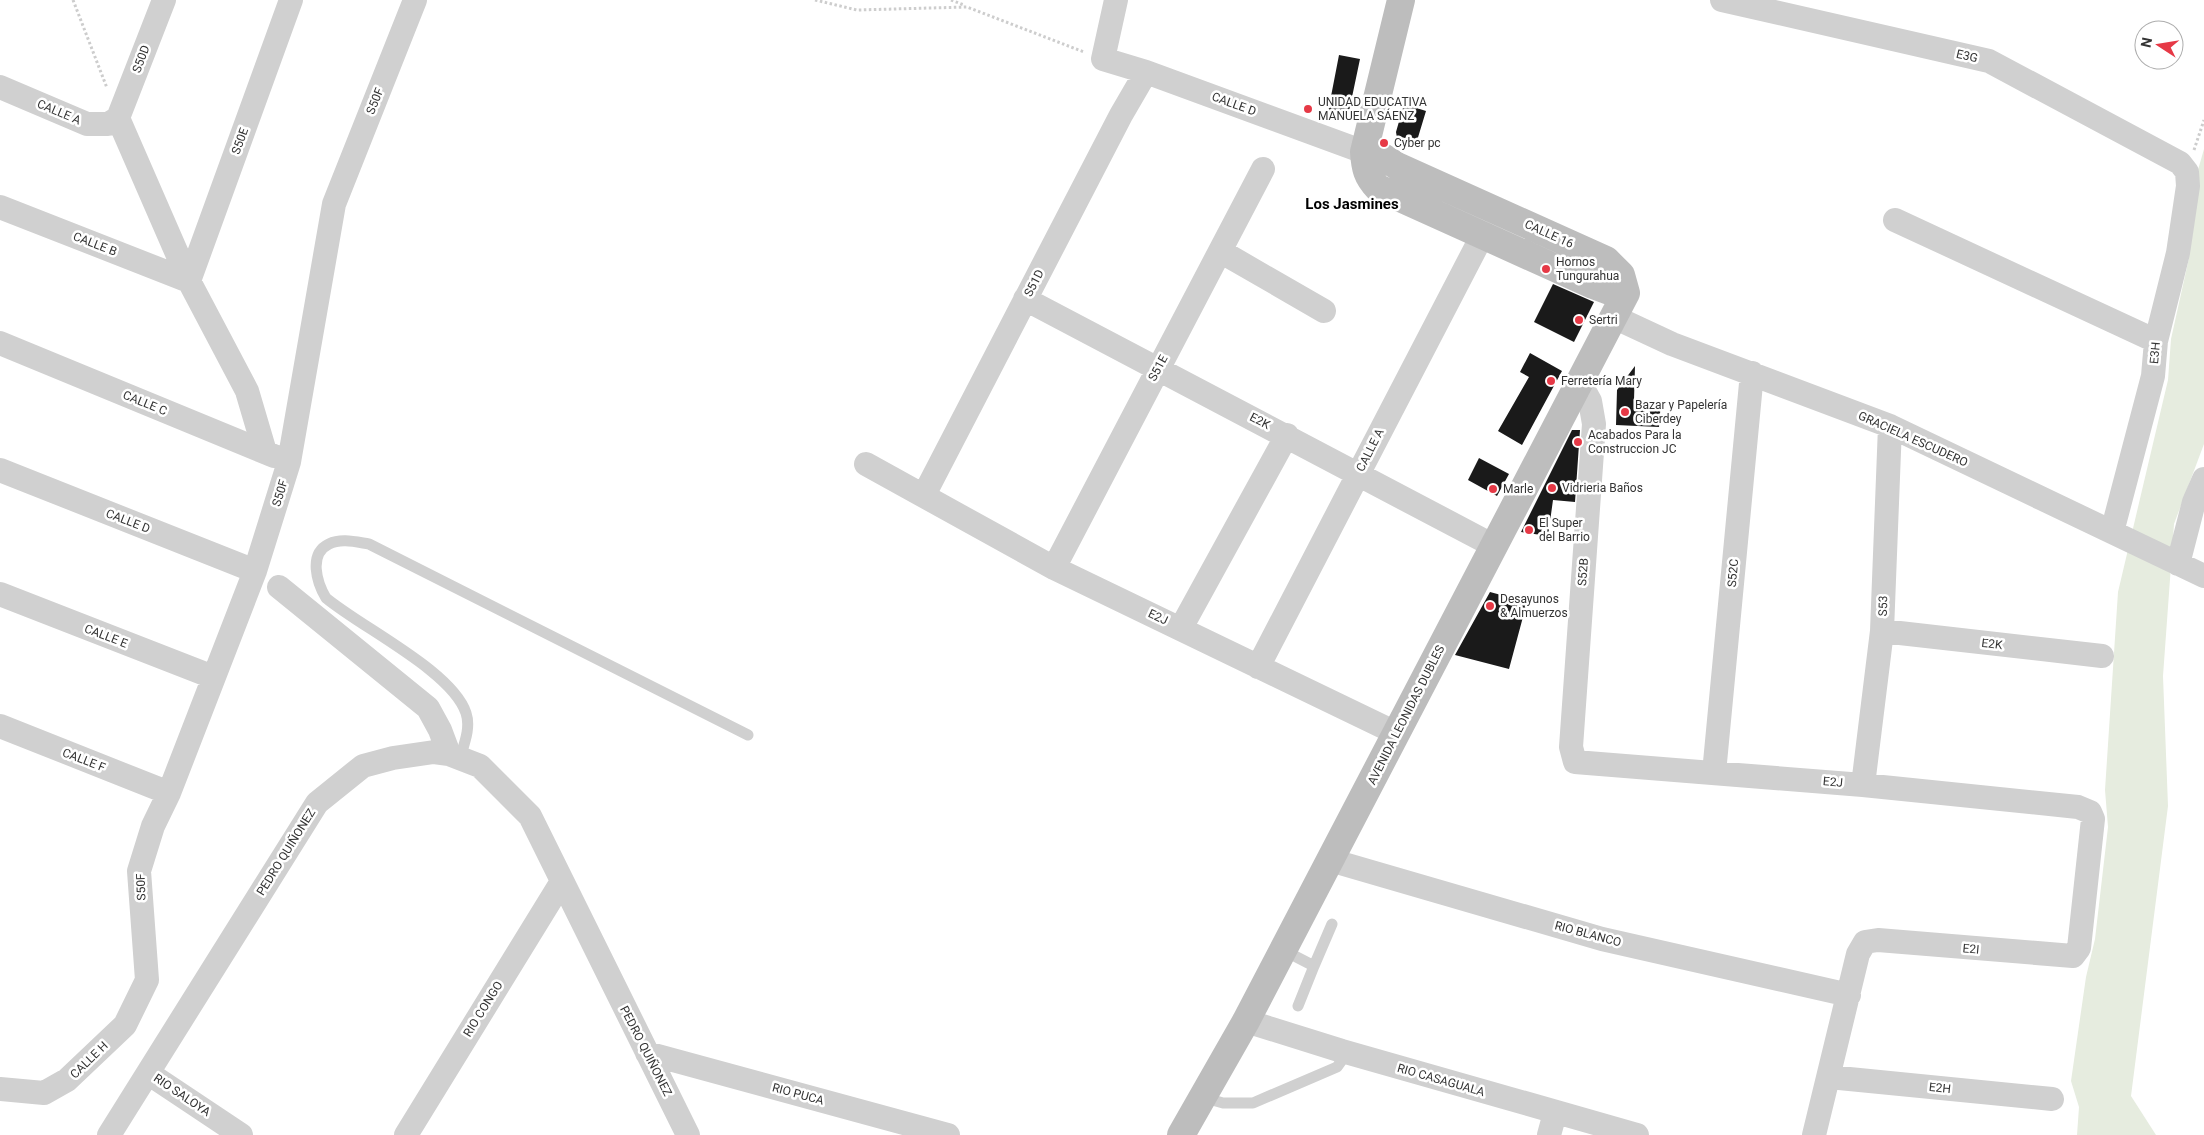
<svg xmlns="http://www.w3.org/2000/svg" width="2204" height="1135" viewBox="0 0 2204 1135" font-family="Roboto,sans-serif">
<style>
.green{fill:#e6ecdf}
.building{fill:#1a1a1a}
.lines{fill:none;stroke-linecap:round;stroke-linejoin:round}
.path{stroke:#cdcdcd;stroke-width:3;stroke-dasharray:2.5 2.5;stroke-linecap:butt}
.lane{stroke:#d0d0d0;stroke-width:11}
.street{stroke:#d0d0d0;stroke-width:24}
.secondary{stroke:#bdbdbd;stroke-width:28}
.poi-dot{fill:#e63946;stroke:#fff;stroke-width:2}
.labels{text-anchor:middle;dominant-baseline:central;stroke-width:5;stroke-linejoin:round;paint-order:stroke}
.street-label{font-size:12px;fill:#333;stroke:#fff}
.poi-label{font-size:12px;fill:#333;stroke:#fff;text-anchor:start}
.quarter-label{font-size:15px;font-weight:bold;fill:#000;stroke:#fff}
</style>
<rect width="100%" height="100%" fill="#fff"/>
<path class="green" d="M2204,149v295l-30,80 -11,152 5,130 -37,290 25,39h-79l2,-28 -8,-26 15,-104 9,-38 13,-112 -3,-37 13,-198 50,-212 3,-41 18,-81 9,-88z"/>
<path class="building" d="M1339,55l21,4 -13,62 -20,-4z
M1404,104l22,7 -10,33 -19,-6 -1,-6z
M1553,284l41,18 -20,40 -40,-20z
M1530,353l32,18 -40,74 -24,-14 31,-54 -9,-5z
M1635,366l-1,34 27,1 -2,26 -43,-2 1,-35z
M1572,430h8l-5,72 -22,-2 -5,36 -27,-4z
M1479,458l30,16 -12,22 -29,-16z
M1490,592l37,10 -18,67 -54,-14z"/>
<g class="lines">
<path class="path" d="M73,0l34,88
M815,0l42,10 110,-3 117,45
M951,0l13,5
M2194,150l10,-30"/>
<path class="lane" d="M460,758c4,-14 11,-30 6,-45 -14,-42 -104,-85 -140,-115 -9,-15 -18,-44 3,-54 12,-6 27,-2 40,0l379,191
M1283,950l31,16 -16,40
M1314,966l18,-42
M1202,1097l21,6h30l84,-36 5,-7v-9"/>
<path class="street" d="M1116,0l-13,59 43,13 218,80
M1722,0l267,61 191,102 7,9 1,14 -10,67 -22,88 -3,35 -41,156
M0,87l87,37h21l10,-6
M118,118l71,163 58,110 18,61
M118,118l46,-118
M0,207l189,74
M1895,220l261,121
M1220,251l104,60
M189,281l102,-281
M1025,299l469,247
M1614,317l58,27 218,82 314,150
M0,343l274,113
M1580,383l10,18 4,23 -23,323 4,15 288,23 215,22 12,5 3,7 -14,129 -6,8 -195,-16 -13,2 -7,12 -44,181
M866,464l188,104 342,165
M0,470l255,101
M924,495l197,-380 25,-43
M2178,564l16,-62 10,-23
M1054,568l209,-399
M279,587l149,121 12,22 9,24
M0,594l213,83
M1181,628l106,-193
M1882,631l220,25
M1258,667l225,-433
M0,726l169,67
M1714,773l38,-400
M1863,785l19,-154 8,-205
M1330,860l272,79 247,56
M1246,1021l96,30 295,84
M647,1053l301,82
M148,1073l93,62
M1829,1077l223,22
M0,1089l44,4 23,-13 58,-55 22,-45 -8,-109 14,-45 16,-33 86,-222 34,-109 45,-258 81,-204
M109,1135l208,-332 46,-37 30,-8 41,-6 15,2 31,12 50,50 158,319
M406,1135l155,-252
M1549,1135l6,-22"/>
<path class="secondary" d="M1401,0l-37,152c1,16 3,25 14,36l215,97 16,6 17,2
M1364,152h11l22,14 209,94 15,15 5,18
M1181,1135l65,-114 380,-728"/>
</g>
<g class="poi-dot">
<circle cx="1308" cy="109" r="5"/>
<circle cx="1384" cy="143" r="5"/>
<circle cx="1546" cy="269" r="5"/>
<circle cx="1579" cy="320" r="5"/>
<circle cx="1551" cy="381" r="5"/>
<circle cx="1625" cy="412" r="5"/>
<circle cx="1578" cy="442" r="5"/>
<circle cx="1552" cy="488" r="5"/>
<circle cx="1493" cy="489" r="5"/>
<circle cx="1529" cy="530" r="5"/>
<circle cx="1490" cy="606" r="5"/>
</g>
<g class="labels">
<g class="street-label">
<text transform="translate(1967 56) rotate(13)">E3G</text>
<text transform="translate(141 59) rotate(-69)">S50D</text>
<text transform="translate(375 101) rotate(-68)">S50F</text>
<text transform="translate(1234 104) rotate(20)">CALLE D</text>
<text transform="translate(59 112) rotate(23)">CALLE A</text>
<text transform="translate(240 141) rotate(-70)">S50E</text>
<text transform="translate(1549 234) rotate(24)">CALLE 16</text>
<text transform="translate(95 244) rotate(21)">CALLE B</text>
<text transform="translate(1034 283) rotate(-63)">S51D</text>
<text transform="translate(2155 353) rotate(-85)">E3H</text>
<text transform="translate(1158 368) rotate(-62)">S51E</text>
<text transform="translate(145 403) rotate(22)">CALLE C</text>
<text transform="translate(1260 421) rotate(27)">E2K</text>
<text transform="translate(1913 439) rotate(24)">GRACIELA ESCUDERO</text>
<text transform="translate(1370 450) rotate(-63)">CALLE A</text>
<text transform="translate(280 493) rotate(-73)">S50F</text>
<text transform="translate(128 521) rotate(21)">CALLE D</text>
<text transform="translate(1583 572) rotate(-86)">S52B</text>
<text transform="translate(1733 573) rotate(-85)">S52C</text>
<text transform="translate(1883 606) rotate(-88)">S53</text>
<text transform="translate(1158 617) rotate(25)">E2J</text>
<text transform="translate(106 636) rotate(21)">CALLE E</text>
<text transform="translate(1992 644) rotate(7)">E2K</text>
<text transform="translate(1406 715) rotate(-63)">AVENIDA LEONIDAS DUBLES</text>
<text transform="translate(84 760) rotate(21)">CALLE F</text>
<text transform="translate(1833 782) rotate(5)">E2J</text>
<text transform="translate(286 852) rotate(-58)">PEDRO QUIÑONEZ</text>
<text transform="translate(141 887) rotate(-92)">S50F</text>
<text transform="translate(1588 934) rotate(15)">RIO BLANCO</text>
<text transform="translate(1971 949) rotate(5)">E2I</text>
<text transform="translate(483 1009) rotate(-58)">RIO CONGO</text>
<text transform="translate(646 1051) rotate(63)">PEDRO QUIÑONEZ</text>
<text transform="translate(89 1060) rotate(-44)">CALLE H</text>
<text transform="translate(1441 1080) rotate(16)">RIO CASAGUALA</text>
<text transform="translate(1940 1088) rotate(6)">E2H</text>
<text transform="translate(798 1094) rotate(15)">RIO PUCA</text>
<text transform="translate(182 1095) rotate(34)">RIO SALOYA</text>
</g>
<g class="poi-label">
<text x="1318" y="102">UNIDAD EDUCATIVA<tspan x="1318" dy="14">MANUELA SÁENZ</tspan></text>
<text x="1394" y="143">Cyber pc</text>
<text x="1556" y="262">Hornos<tspan x="1556" dy="14">Tungurahua</tspan></text>
<text x="1589" y="320">Sertri</text>
<text x="1561" y="381">Ferretería Mary</text>
<text x="1635" y="405">Bazar y Papelería<tspan x="1635" dy="14">Ciberdey</tspan></text>
<text x="1588" y="435">Acabados Para la<tspan x="1588" dy="14">Construccion JC</tspan></text>
<text x="1562" y="488">Vidrieria Baños</text>
<text x="1503" y="489">Marle</text>
<text x="1539" y="523">El Super<tspan x="1539" dy="14">del Barrio</tspan></text>
<text x="1500" y="599">Desayunos<tspan x="1500" dy="14">&amp; Almuerzos</tspan></text>
</g>
<g class="quarter-label">
<text x="1352" y="204">Los Jasmines</text>
</g>
</g>
<g transform="translate(2159 45) rotate(282)"><circle r="24" fill="#ffffff" stroke="#adadad"/>
<path d="M0-4L9 19L0 12L-9 19Z" fill="#e63946"/>
<text y="-8" font-size="14" font-weight="bold" text-anchor="middle" fill="#333333">N</text>
</g>
</svg>
